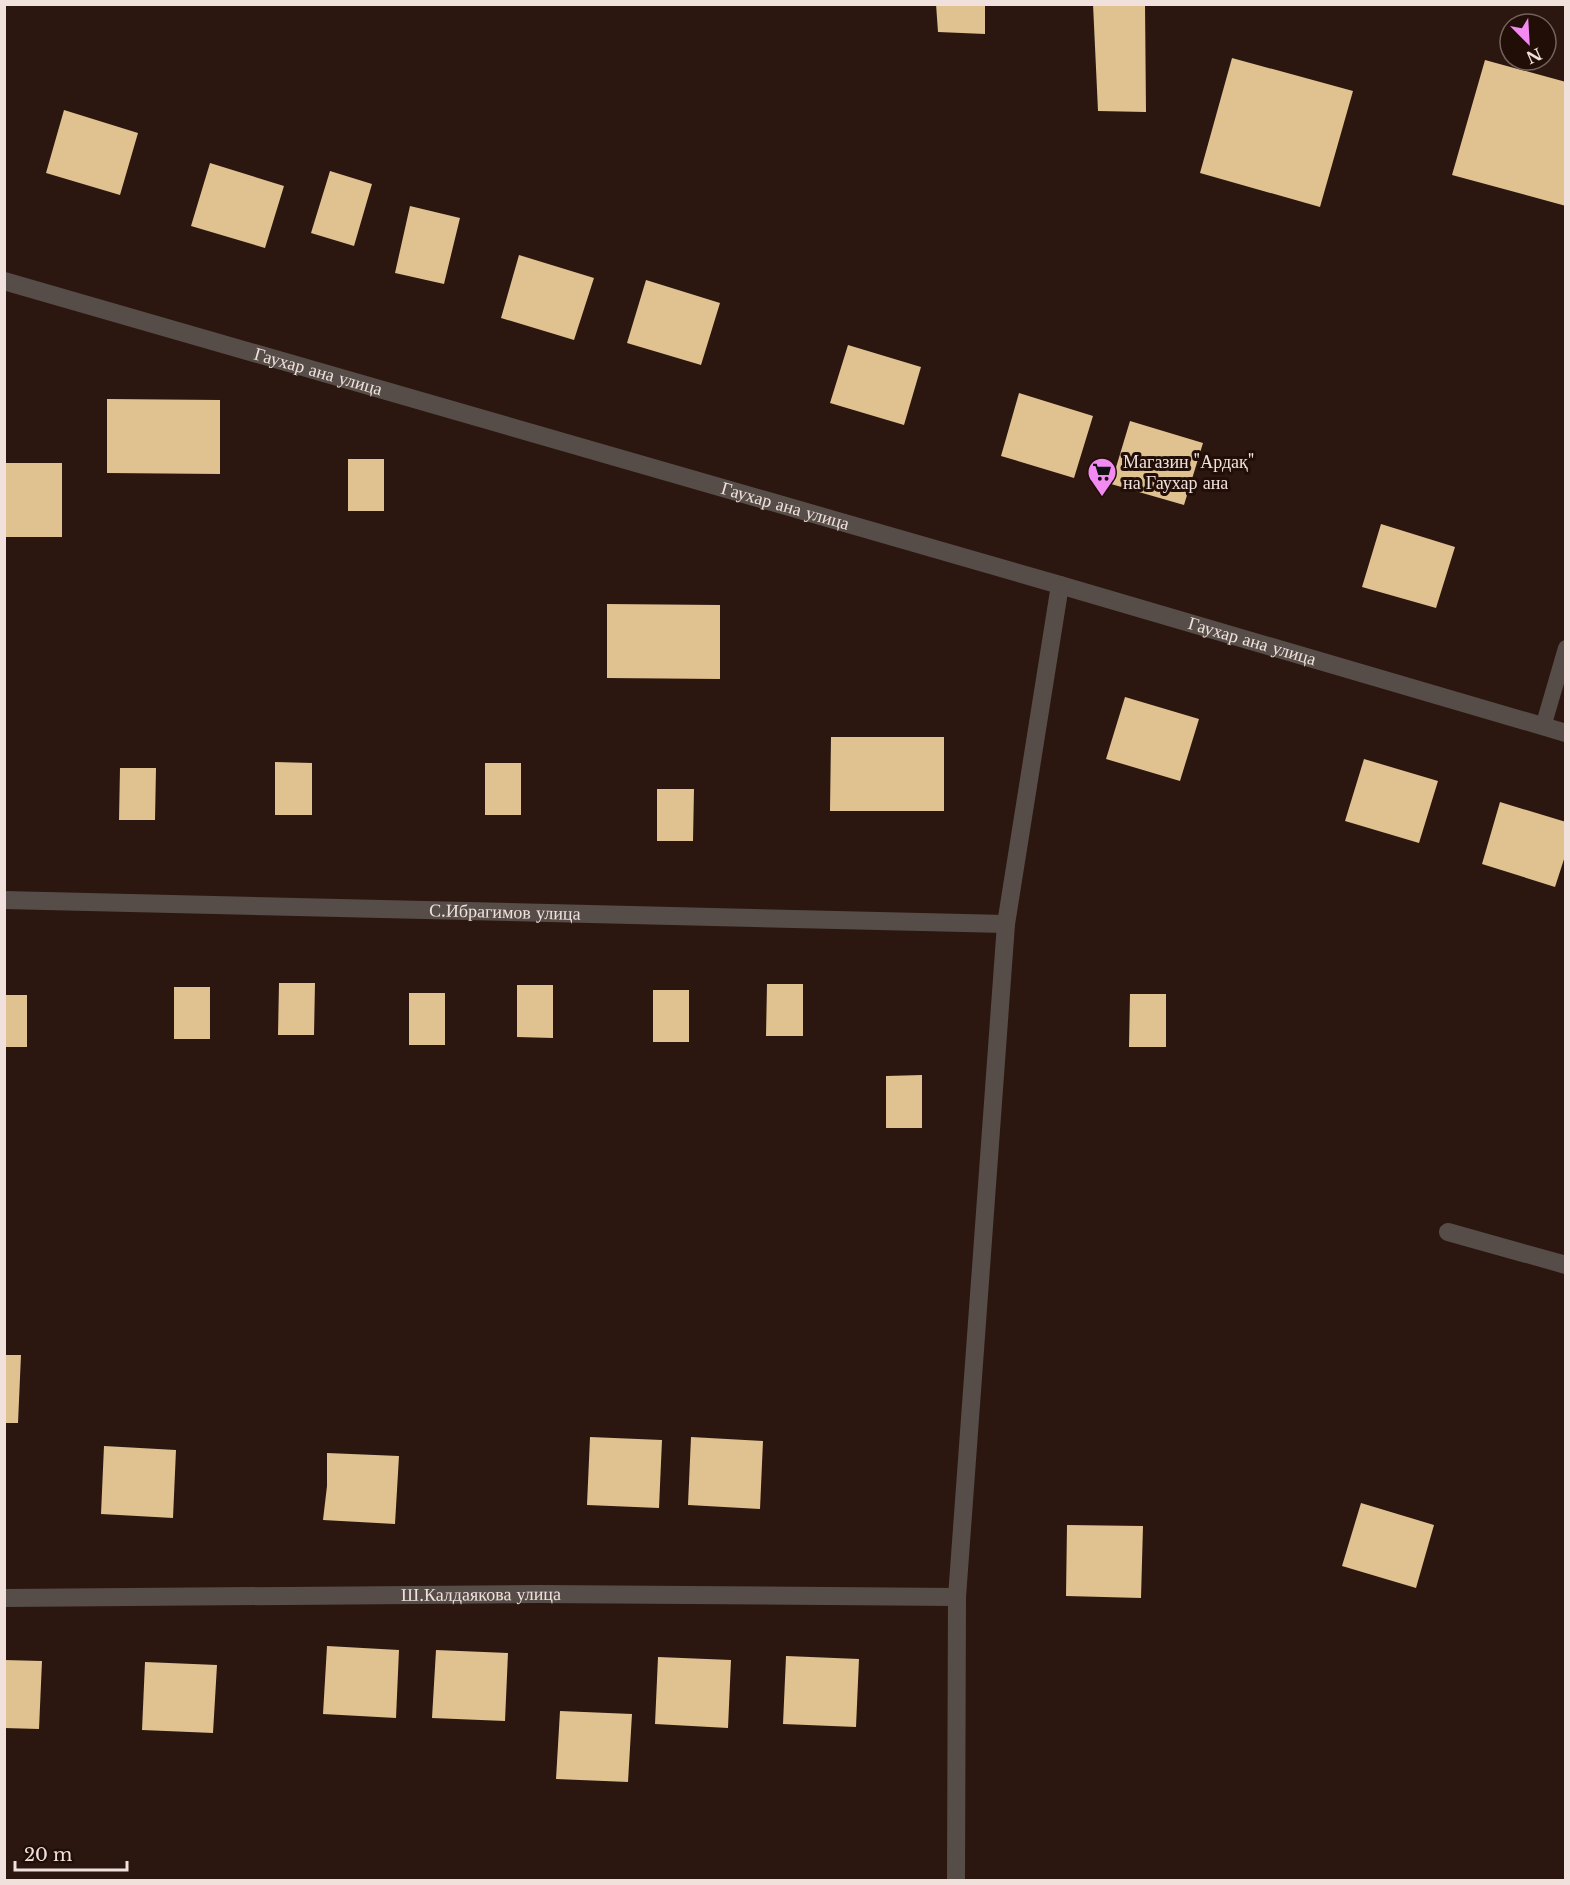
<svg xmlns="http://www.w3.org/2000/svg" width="1570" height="1885" viewBox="0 0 1570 1885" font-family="'Libre Baskerville',serif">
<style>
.building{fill:#e0c190}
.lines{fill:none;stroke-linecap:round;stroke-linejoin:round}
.lane{stroke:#574d48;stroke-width:16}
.street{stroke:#574d48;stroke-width:18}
.labels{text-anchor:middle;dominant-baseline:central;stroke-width:6;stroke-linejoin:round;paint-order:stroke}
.street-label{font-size:18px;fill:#f0e1dc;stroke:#210e07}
.poi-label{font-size:18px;fill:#f0e1dc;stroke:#210e07;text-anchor:start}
</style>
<rect width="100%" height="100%" fill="#2b1710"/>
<path class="building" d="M936,4h49v30l-47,-2z
M1093,4h52l1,108 -48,-1z
M1232,58l121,33 -33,116 -120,-34z
M1485,60l81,22v124l-114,-31z
M64,110l74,23 -18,62 -74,-22z
M210,163l74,23 -19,62 -74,-22z
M330,171l42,13 -18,62 -43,-13z
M410,206l50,12 -16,66 -49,-11z
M519,255l75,23 -20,62 -73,-22z
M646,280l74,23 -19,62 -74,-22z
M848,345l73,22 -17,58 -74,-22z
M1019,393l74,23 -19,62 -73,-22z
M107,399l113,1v74l-113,-1z
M1130,421l73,22 -19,62 -73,-21z
M348,459h36v52h-36z
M5,463h57v74h-57z
M1381,524l74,23 -19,61 -74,-21z
M607,604l113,1v74l-113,-1z
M1125,697l74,22 -19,62 -74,-22z
M831,737h113v74h-114z
M1364,759l74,22 -19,62 -74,-22z
M275,762l37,1v52h-37z
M485,763h36v52h-36z
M120,768h36l-1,52h-36z
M657,789h37l-1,52h-36z
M1500,802l66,20v31l-11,34 -73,-23z
M279,983h36l-1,52h-36z
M767,984h36v52h-37z
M517,985h36v53l-36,-1z
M174,987h36v52h-36z
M653,990h36v52h-36z
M409,993h36v52h-36z
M1130,994h36v53h-37z
M4,995h23v52h-23z
M922,1075v53h-36v-52z
M4,1355h17l-3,68h-14z
M590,1437l72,3 -3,68 -72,-3z
M691,1437l72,4 -3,68 -72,-4z
M104,1446l72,4 -3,68 -72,-4z
M327,1453l72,3 -4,68 -72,-4 4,-34z
M1361,1503l73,22 -18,63 -74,-22z
M1067,1525l76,1 -2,72 -75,-2z
M327,1646l72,4 -3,68 -73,-4z
M436,1650l72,3 -3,68 -73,-3z
M786,1656l73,3 -3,68 -73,-3z
M658,1657l73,3 -3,68 -73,-4z
M4,1660l38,1 -3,68 -35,-1z
M145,1662l72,3 -4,68 -71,-3z
M560,1711l72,3 -4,68 -72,-3z"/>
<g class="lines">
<path class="lane" d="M1543,727l23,-79"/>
<g class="street">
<path id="s1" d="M4,281l1056,304 506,148"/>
<path id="s2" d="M4,900l1002,24"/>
<path d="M1448,1232l118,33"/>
<path id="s3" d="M4,1598l534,-4 419,3"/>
<path d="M956,1880l1,-283 49,-673 54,-339"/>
</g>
</g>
<defs>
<g id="supermarket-pin" transform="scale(1.5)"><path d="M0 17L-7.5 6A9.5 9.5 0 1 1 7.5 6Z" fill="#f38af2" stroke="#210e07"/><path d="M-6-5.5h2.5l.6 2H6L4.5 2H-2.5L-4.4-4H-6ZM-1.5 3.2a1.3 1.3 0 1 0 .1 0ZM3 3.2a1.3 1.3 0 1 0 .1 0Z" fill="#111"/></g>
</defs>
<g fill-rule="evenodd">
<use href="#supermarket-pin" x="1102" y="472"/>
</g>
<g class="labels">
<g class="street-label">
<text stroke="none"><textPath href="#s1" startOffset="327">Гаухар ана улица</textPath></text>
<text stroke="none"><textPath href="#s1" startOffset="813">Гаухар ана улица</textPath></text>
<text stroke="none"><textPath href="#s1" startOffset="1299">Гаухар ана улица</textPath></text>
<text stroke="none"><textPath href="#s2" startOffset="501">С.Ибрагимов улица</textPath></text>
<text stroke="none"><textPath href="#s3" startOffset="477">Ш.Калдаякова улица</textPath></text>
</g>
<g class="poi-label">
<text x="1123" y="462">Магазин "Ардақ"<tspan x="1123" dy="21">на Гаухар ана</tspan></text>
</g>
</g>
<rect width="1570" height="1885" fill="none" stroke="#f0e1dc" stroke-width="12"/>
<g transform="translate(1528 42) rotate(156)"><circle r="28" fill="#210e07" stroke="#74625c" stroke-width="1.5"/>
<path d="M0-4.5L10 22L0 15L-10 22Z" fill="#f38af2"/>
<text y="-9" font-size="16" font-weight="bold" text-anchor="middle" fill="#f0e1dc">N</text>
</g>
<path d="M15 1861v9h112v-9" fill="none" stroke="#f0e1dc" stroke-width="3"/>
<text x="24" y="1861" font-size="18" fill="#f0e1dc" stroke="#210e07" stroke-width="4.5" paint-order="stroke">20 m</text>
</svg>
